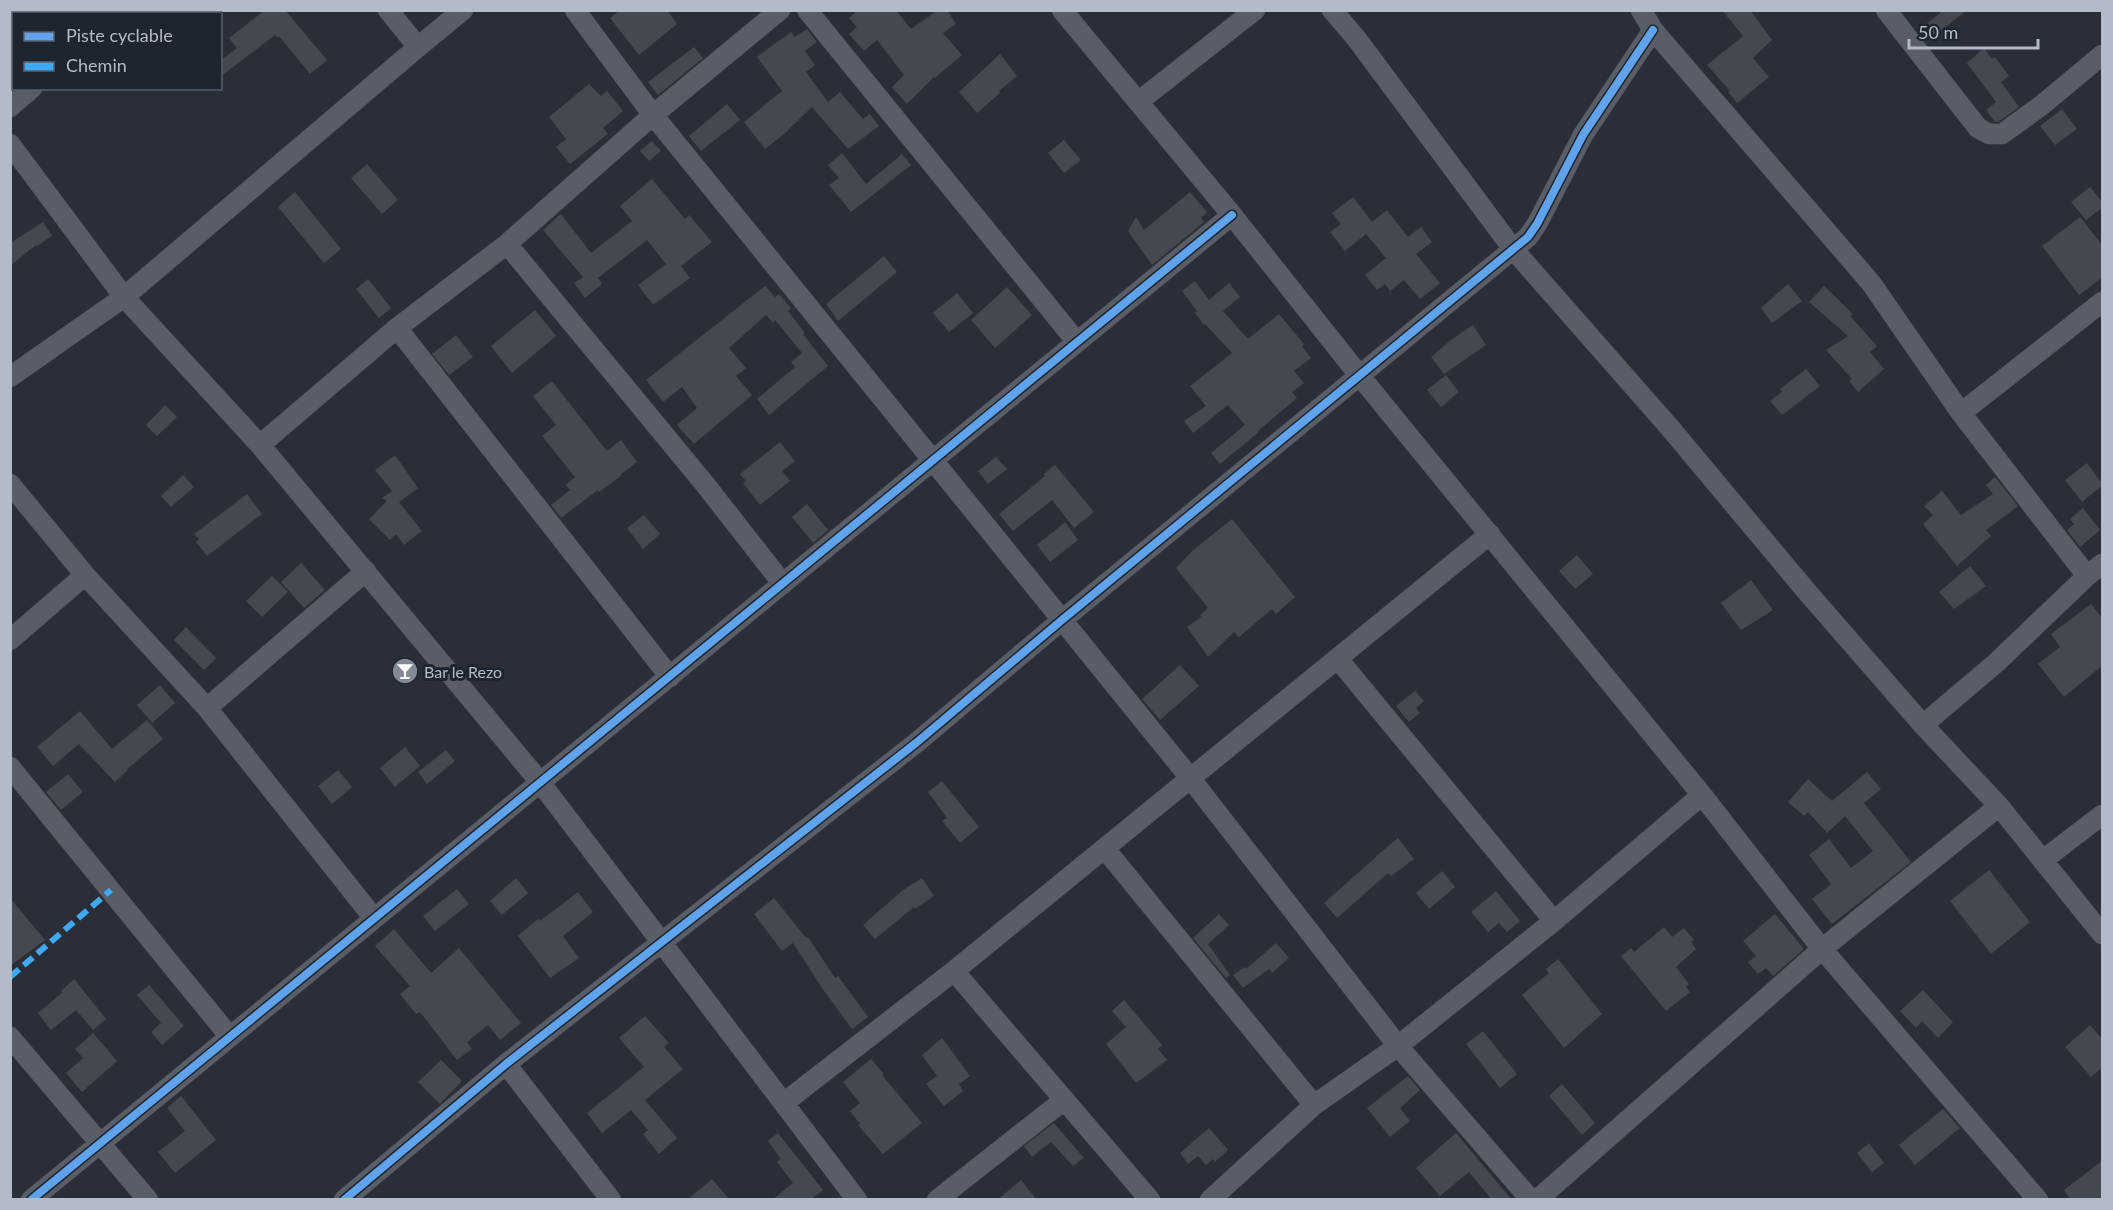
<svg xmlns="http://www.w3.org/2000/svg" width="2113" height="1210" viewBox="0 0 2113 1210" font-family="Lato,sans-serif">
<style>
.building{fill:#44484f}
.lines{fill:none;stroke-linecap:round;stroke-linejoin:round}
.minor-casing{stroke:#484b51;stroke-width:21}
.minor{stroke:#595d65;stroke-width:20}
.quiet{stroke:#3fa9f5;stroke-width:6;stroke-dasharray:12 6;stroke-linecap:butt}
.cycleway-casing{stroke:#1d2531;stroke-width:11}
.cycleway{stroke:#60a3ed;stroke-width:8}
.labels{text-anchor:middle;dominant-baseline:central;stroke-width:6;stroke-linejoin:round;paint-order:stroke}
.poi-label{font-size:16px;fill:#b4bbc8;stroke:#1d2531;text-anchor:start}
</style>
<rect width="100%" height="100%" fill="#2a2f37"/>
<path class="building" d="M265,10h20l42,50 -17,14 -31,-38 -1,2 -3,-3 -55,42v-16l17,-13 -8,-10z
M620,10h47l10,14 -38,31 -29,-37z
M858,10h38l15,19 27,-19h9l9,14 -13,9 19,22 -27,23 -1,-1 -27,27 -15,-17 12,-12 -27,-35 -13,11 -15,-17 8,-7 -8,-9z
M1722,10h28l22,30 -19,18 16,19 -32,26 -9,-11 2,-1 -23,-26 36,-29z
M1944,10h23l-34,27 -9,-11z
M807,29l10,13 -12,9 10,14 -9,7 22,30 12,-10 23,27 7,-5 9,12 -31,23 -36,-42 -28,27 -19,15 -21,-27 38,-31 -25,-34 34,-25 4,5z
M694,47l9,11 -45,37 -10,-13z
M1984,48l8,11 3,-2 14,19 -8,6 18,25 -21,15h-3l-9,-12 10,-8 -29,-39z
M1000,54l17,22 -18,15 1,2 -23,20 -18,-21z
M589,84l12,12 6,-5 16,20 -20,17 5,6 -38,30 -14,-17 10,-8 -17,-22z
M727,104l13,16 -39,31 -12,-15z
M2062,109l15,20 -22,16 -15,-19z
M1064,140l17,20 -17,13 -16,-20z
M652,141l9,10 -12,10 -9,-10z
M842,153l24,31 36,-30 9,11 -60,47 -22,-27 10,-7 -11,-13z
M367,164l31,36 -16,14 -31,-36z
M652,179l33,40 4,-4 23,27 -31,24 9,12 -37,27 -15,-20 28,-21 -19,-24 -49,38 4,6 -17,14 -11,-15 9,-6 -40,-47 18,-16 30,39 41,-32 -12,-15z
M2090,187l13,16v4l-17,13 -15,-18z
M295,192l46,57 -17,14 -46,-56z
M1190,192l17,20 -6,6 3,4 -52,43 -24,-34 8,-14 8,13z
M1353,197l19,25 15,-12 21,27 13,-10 11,15 -16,12 24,29 -20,16 -16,-19 -14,11 -5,-7 -8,6 -12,-15 21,-17 -20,-24 -21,17 -15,-19 11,-8 -9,-11z
M2080,217l23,29v31l-24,18 -37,-49z
M43,222l9,14 -15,10 -1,-1 -26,21v-23z
M884,256l13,16 -59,49 -12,-17z
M368,279l23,29 -12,10 -23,-29z
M1195,281l14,19 20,-17 11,14 -17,14 25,28 31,-25 25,30 -2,2 9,12 -17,13 10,12 -12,9 5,6 -39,33 1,1 -39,32 -9,-11 34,-28 -17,-20 -35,28 -9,-12 22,-15 -16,-20 42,-33 -27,-29 -1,1 -9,-12 2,-2 -15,-20z
M1788,284l14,17 -30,22 -11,-15z
M765,286l10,11 4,-3 12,14 -3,3 17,22 -2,1 25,32 -59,49 -12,-16 38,-32 -4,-5 11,-9 -27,-33 -2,3 -7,-8 -37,33 17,20 -10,8 16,19 -58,49 -17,-19 20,-17 -15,-21 -19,15 -17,-22z
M1824,286l29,28 -3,2 27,30 -7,6 14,17 -26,23 -9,-11 3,-2 -26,-29 22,-14 -39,-34z
M1007,287l25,28 -37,33 -24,-28z
M957,293l16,20 -24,19 -16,-19z
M535,310l21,26 -44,37 -21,-27z
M1473,325l13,20 -42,29 -13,-17 20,-17z
M456,335l17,22 -24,18 -17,-21z
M1806,369l14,17 -38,29 -12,-14 12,-9 -2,-3z
M1446,375l13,17 -18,15 -14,-17z
M552,381l55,70 14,-11 16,22 -17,13 1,1 -22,16 -1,-2 -37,28 -10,-13 19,-15 -4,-5 9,-8 -33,-41 14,-11 -23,-29z
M165,405l12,12 -20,19 -11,-11z
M780,442l15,19 -13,10 8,10 -30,24 -17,-22 3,-2 -6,-7z
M395,455l23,33 -19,14 23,29 -18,14 -8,-11 -6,6 -21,-21 18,-18 -5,-3 10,-7 -17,-21z
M996,457l11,12 -19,15 -10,-13z
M2087,463l16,22 -21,17 -17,-22z
M1055,465l39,47 -20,16 -22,-28 -39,31 -14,-17 46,-38 -1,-2z
M183,475l11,12 -23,20 -10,-11z
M1995,477l23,29 -32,24 5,6 -34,30 -34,-42 10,-9 -9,-9 18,-15 19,24 32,-21 -7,-9z
M247,494l15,20 -55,42 -11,-14 3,-3 -5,-5z
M807,504l21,26 -15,13 -21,-26z
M2083,508l17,22 -20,17 -13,-17 7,-6 -4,-5z
M644,515l16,19 -17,15 -16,-21z
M1232,519l63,78 -19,17 -4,-5 -33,28 -5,-5 -26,25 -21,-30 14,-10 -1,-2 8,-7 -32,-40 16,-17z
M1065,522l13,18 -28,22 -13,-17z
M1577,555l16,19 -18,15 -16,-18z
M301,563l24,27 -21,18 -23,-26z
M1970,566l16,20 -32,23 -15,-17z
M272,576l16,16 -26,25 -16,-16z
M1751,580l22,30 -32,20 -20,-27z
M2091,604l12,15v46l-39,32 -26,-33 22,-17 -9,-13z
M186,627l30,31 -12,12 -30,-30z
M1180,665l19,21 -39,34 -18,-21z
M160,685l15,18 -23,20 -15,-18z
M1415,691l9,10 -8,7 4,5 -11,9 -13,-16z
M80,711l32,38 35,-29 16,19 -36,30 1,1 -13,12 -36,-38 -26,22 -16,-19z
M405,747l15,19 -25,21 -15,-19z
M446,750l9,11 -28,23 -9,-12z
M338,770l14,17 -20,17 -14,-18z
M1867,772l14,17 -17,14 47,59 -79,62 -20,-25 19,-15 -22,-29 20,-16 22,29 22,-17 -28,-35 -18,17 -19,-21 -4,4 -16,-14 20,-23 24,22z
M68,774l15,18 -22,18 -15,-18z
M942,781l37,46 -19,16 -18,-22 5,-3 -19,-26z
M1398,838l16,21 -23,17 -3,-3 -51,45 -13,-15 52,-46v-1z
M1989,870l41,52 -39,32 -41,-53z
M1442,871l13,16 -26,22 -13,-16z
M516,878l12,15 -26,22 -12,-14z
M922,878l12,18 -19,13 -1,-2 -39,32 -12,-14 40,-35z
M457,889l12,15 -34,27 -12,-15z
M1496,891l24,30 -13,11 -8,-9 -11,9 -17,-20z
M578,892l15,20 -30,24 16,22 -29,20 -32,-42 21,-18 1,3z
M10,898l35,42 -35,26z
M774,898l32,40 2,-1 27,41 3,-2 30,41 -16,12 -30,-41 -29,-45 -11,8 -28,-37z
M1219,914l10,11 -21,19 22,31 -4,3 -33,-40z
M1775,914l29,35 -31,27 -7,-8 -8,6 -10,-12 8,-6 -13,-15z
M1664,927l8,10 12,-9 10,12 -3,2 5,7 -20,18 13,17 -3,3 4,5 -24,19 -45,-55 10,-8 3,4z
M394,929l37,44 28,-25 62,75 -21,17 -12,-15 -21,17 5,7 -15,11 -37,-48 -4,2 -16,-20 10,-8 -35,-40z
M1276,943l13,15 -17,15 -3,-4 -26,19 -10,-13 12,-8 1,2z
M1558,959l44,55 -38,34 -42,-53 27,-22 -3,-4z
M74,979l32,40 -13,11 -17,-20 -25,20 -13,-17 24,-20 -1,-2z
M149,985l35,41 -22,19 -11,-13 10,-9 -24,-28z
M1923,990l30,32 -15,16 -16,-17 -6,7 -16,-17z
M1124,1000l38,45 -4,4 9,11 -31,23 -30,-39 20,-17 -14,-16z
M645,1016l24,27 -5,4 19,22 -38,31 32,38 -18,16 -16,-20 5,-4 -17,-20 -29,23 -15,-20 57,-46 -25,-29z
M2090,1025l13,15v27l-12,10 -26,-30z
M1483,1031l34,43 -17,14 -34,-44z
M93,1033l24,28 -35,31 -16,-19 17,-15 -8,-9z
M942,1038l28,38 -11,8 4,7 -19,15 -18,-22 11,-8 -15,-21z
M871,1059l13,15 -2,1 40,48 -39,31 -25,-29 2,-1 -10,-13 10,-8 -17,-21z
M441,1060l21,21 -22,23 -22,-22z
M1408,1076l12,14 -20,18 10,13 -20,16 -23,-29z
M1562,1084l33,39 -13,12 -33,-39z
M181,1096l35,44 -41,33 -17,-21 27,-21 -18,-23z
M1943,1109l17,19 -45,37 -16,-20z
M1054,1123l30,35 -11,8 -22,-24 -19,15 -8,-11z
M1209,1128l19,22 -13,12 -2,-3 -7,6 -8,-9 -10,8 -8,-11z
M778,1133l45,57 -13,10h-38l21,-17 -16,-21 4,-3 -13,-18z
M1456,1133l56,67h-20l-23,-28 -29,24 -24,-28z
M1869,1143l15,20 -12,9 -15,-19z
M2103,1160v40h-32l-7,-10z
M712,1179l18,21h-43z
M1021,1180l16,20h-40z"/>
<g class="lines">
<g class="minor-casing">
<path id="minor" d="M388,10l30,37
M575,10l78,105 538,664 207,267 133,154
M807,10l270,332
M1062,10l170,205 127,160 343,420 120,154 216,251
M1332,10l24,28 157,211 158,180 137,164 115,132 76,81 103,128
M1641,10l12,20 218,253 90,130 126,163
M1886,10l92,118 11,6h13l40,-29 60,-50
M119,14l3,-4
M1138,102l117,-92
M10,107l22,-19
M10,144l114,153 136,148 280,337 317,418
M507,244l197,239 79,101
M397,328l273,349
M10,377l114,-80 294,-250 45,-37
M1961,413l141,-111
M260,445l137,-117 110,-84 146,-129 127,-105
M10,484l75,91 122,133 166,209
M10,640l75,-65
M1338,659l216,262
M207,708l159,-137
M1923,725l74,-63 90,-86 15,-12
M10,767l220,270
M1105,849l209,256
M2043,860l59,-45
M954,971l196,229
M10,1037l138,163
M506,1064l105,136
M785,1102l169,-131 536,-437
M31,1200l1201,-985
M344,1200l162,-136 410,-321 146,-123 466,-383 9,-13 46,-89 70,-105
M937,1200l127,-100
M1210,1200l104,-95 84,-59 156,-125 148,-126
M1537,1200l285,-251 177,-143"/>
</g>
<use href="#minor" class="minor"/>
<path class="quiet" d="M10,977l101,-87"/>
<g class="cycleway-casing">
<path id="cycleway" d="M31,1200l1201,-985
M344,1200l162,-136 410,-321 146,-123 466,-383 9,-13 46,-89 70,-105"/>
</g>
<use href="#cycleway" class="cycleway"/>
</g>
<defs>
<g id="bar-disc" transform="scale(1.35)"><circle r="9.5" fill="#848a95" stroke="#1d2531"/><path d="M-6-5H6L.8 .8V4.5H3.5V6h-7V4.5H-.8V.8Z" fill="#fff"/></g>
</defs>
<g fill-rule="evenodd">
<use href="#bar-disc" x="405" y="671"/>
</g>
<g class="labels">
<g class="poi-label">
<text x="424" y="671">Bar le Rezo</text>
</g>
</g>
<rect width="2113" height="1210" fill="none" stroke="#b4bbc8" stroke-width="24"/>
<rect x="12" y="12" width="210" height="78" fill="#1d2531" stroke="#59616d" stroke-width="1.5"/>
<rect x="24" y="32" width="30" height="9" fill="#60a3ed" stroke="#59616d" stroke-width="1.5"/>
<text x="66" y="42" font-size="18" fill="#b4bbc8">Piste cyclable</text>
<rect x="24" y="62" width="30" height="9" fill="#3fa9f5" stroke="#59616d" stroke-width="1.5"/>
<text x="66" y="72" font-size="18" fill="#b4bbc8">Chemin</text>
<path d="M1909 39v9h129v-9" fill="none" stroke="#b4bbc8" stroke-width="3"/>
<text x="1918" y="39" font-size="18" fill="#b4bbc8" stroke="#1d2531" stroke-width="4.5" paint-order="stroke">50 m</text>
</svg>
